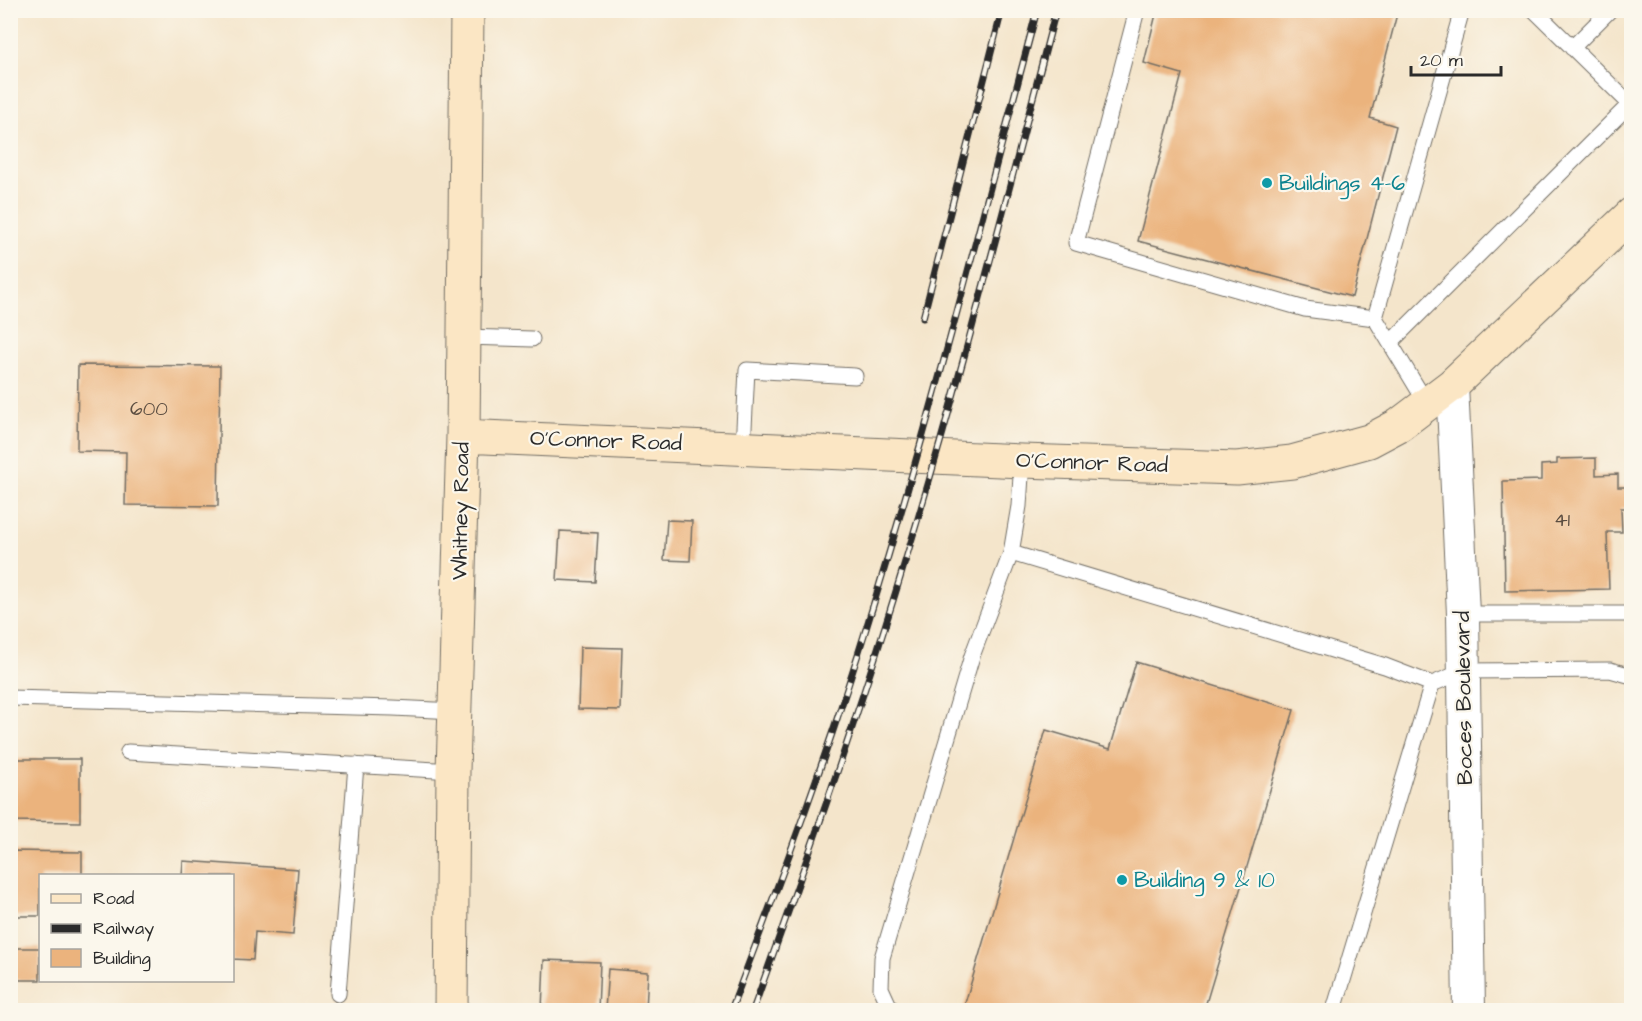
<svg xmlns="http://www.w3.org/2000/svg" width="1642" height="1021" viewBox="0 0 1642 1021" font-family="'Architects Daughter',sans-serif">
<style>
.building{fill:#ebb37d}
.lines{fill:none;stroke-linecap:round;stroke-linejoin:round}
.lane-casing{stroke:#716c63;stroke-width:17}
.street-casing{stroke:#716c63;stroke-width:34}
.secondary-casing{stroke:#716c63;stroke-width:35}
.lane{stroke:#fff;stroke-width:15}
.street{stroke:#fff;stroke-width:32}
.secondary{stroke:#fbe6c4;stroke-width:33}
.rail-casing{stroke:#2b2b2b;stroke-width:7}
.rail{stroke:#fbf7ec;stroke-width:4.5;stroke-dasharray:14;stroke-linecap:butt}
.culture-dot{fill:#0f9aa8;stroke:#fbf7ec;stroke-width:2}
.labels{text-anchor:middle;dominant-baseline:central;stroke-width:4.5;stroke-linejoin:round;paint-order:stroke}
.number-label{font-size:20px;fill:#5b4d40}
.culture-label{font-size:22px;fill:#0d838f;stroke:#fbf7ec;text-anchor:start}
.street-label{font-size:22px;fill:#2b2b2b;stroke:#fbf7ec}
</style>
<rect width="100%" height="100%" fill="#fbf7ec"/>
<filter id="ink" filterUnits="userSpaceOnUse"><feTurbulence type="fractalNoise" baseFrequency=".0167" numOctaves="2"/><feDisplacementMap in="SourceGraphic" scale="12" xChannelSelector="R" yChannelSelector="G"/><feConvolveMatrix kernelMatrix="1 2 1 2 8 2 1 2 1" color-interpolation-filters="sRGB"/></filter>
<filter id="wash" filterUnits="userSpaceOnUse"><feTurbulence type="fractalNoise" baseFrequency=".008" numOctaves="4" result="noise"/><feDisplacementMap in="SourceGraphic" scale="24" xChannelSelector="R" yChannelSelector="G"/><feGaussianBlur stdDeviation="1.35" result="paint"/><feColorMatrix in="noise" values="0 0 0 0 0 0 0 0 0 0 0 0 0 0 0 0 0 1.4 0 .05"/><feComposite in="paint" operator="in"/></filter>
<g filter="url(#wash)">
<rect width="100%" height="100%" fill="#f4e5cb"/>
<g id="blocks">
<path class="building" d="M1157,10h241l-28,108 26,8 -44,171 -214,-56 44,-167 -38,-11z
M78,365l142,1 -2,140 -93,-1 1,-53 -49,-1z
M1596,458v17l22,-1v13h14v21h-11l1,24h-15l2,57 -104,2 -2,-110 38,-1v-15l16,-1v-5z
M667,520l25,1 -2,40 -26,-1z
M560,531l38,2 -3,49 -38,-2z
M580,647l42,1 -2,62 -42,-1z
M1136,662l158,48 -90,300h-241l83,-280 64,19z
M10,759h70v63l-70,-1z
M10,851l72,1v24h-42v40h-30z
M183,861l115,8 -5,66 -38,-3 -2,28 -21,-1v-83h-50z
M10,948h30v32h-30z
M544,960l56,2 -2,48h-56z
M608,969l40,3 -2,38h-41z"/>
</g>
</g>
<g filter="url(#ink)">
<use href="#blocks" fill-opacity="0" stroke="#716c63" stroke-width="1.5"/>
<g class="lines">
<g class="lane-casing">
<path id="lane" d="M1137,10l-61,233 229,66 70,9
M1534,10l96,94
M1572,48l38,-38
M464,337l68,2
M1391,342l241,-240
M1427,404l-52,-86 87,-308
M743,447l4,-77 108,6
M1011,553l8,-47 3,-45
M1463,614h169
M10,698l383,10 63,3
M128,752l325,19
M338,994l18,-229
M891,1010l-10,-22 1,-30 90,-302 39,-103 374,113 47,18
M1334,1010l98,-326 32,-13 146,-1 22,6"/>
</g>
<g class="street-casing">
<path id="street" d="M1452,385l11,229 6,396"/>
</g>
<g class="secondary-casing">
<path id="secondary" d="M463,436l559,25 215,7 55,-6 77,-21 30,-16 53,-40 180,-171
M451,1010l2,-239 10,-335 4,-426"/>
</g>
<use href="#lane" class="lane"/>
<use href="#street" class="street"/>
<use href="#secondary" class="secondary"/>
<g class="rail-casing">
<path id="rail" d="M923,318l79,-308
M731,1010c49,-129 98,-259 138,-391 62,-201 114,-405 168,-609
M753,1010c46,-128 92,-256 133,-387 64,-202 116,-408 170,-613"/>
</g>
<use href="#rail" class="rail"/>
</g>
</g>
<g class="culture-dot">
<circle cx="1267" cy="183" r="6"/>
<circle cx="1122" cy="880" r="6"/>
</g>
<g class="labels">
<g class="number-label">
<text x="149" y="409">600</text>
<text x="1562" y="520">41</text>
</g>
<g class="culture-label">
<text x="1279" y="183">Buildings 4-6</text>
<text x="1134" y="880">Building 9 &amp; 10</text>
</g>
<g class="street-label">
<text transform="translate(606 441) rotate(2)">O'Connor Road</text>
<text transform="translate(1092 463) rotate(2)">O'Connor Road</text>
<text transform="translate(461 511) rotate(-89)">Whitney Road</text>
<text transform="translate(1464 698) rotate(-91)">Boces Boulevard</text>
</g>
</g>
<rect width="1642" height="1021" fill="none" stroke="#fbf7ec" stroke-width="36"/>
<rect x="39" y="874" width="195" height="108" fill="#fbf7ec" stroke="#a8a59f" stroke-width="1.5"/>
<rect x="51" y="894" width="30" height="9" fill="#fbe6c4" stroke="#a8a59f" stroke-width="1.5"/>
<text x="93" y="904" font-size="18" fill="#2b2b2b">Road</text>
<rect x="51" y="924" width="30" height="9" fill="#2b2b2b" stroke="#a8a59f" stroke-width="1.5"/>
<text x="93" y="934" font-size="18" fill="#2b2b2b">Railway</text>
<rect x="51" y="949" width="30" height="18" fill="#ebb37d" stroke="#a8a59f" stroke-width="1.5"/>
<text x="93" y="964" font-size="18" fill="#2b2b2b">Building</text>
<path d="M1411 66v9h90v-9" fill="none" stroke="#2b2b2b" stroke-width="3"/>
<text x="1420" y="66" font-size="18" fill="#2b2b2b" stroke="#fbf7ec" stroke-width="4.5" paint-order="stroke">20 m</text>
</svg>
